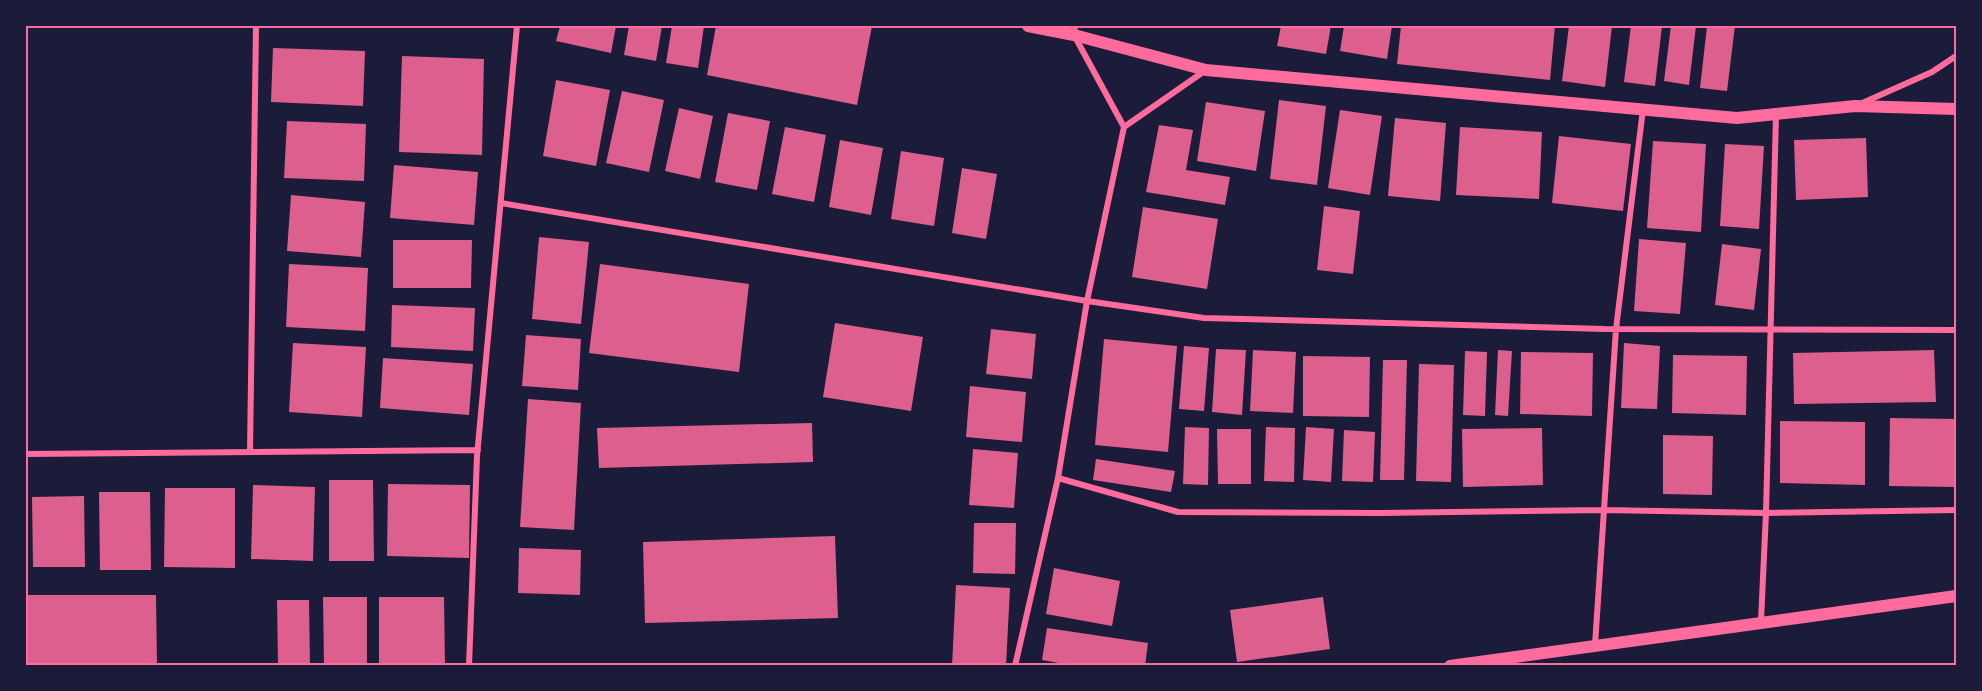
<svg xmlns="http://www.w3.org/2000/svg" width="1982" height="691" viewBox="0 0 1982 691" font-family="Arial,sans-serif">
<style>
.building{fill:#dd5f8e}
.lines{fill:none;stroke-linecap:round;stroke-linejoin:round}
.minor{stroke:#ff6b9d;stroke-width:6}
.secondary{stroke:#ff6b9d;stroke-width:12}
.neatline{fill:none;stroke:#ff6b9d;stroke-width:2}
</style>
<rect width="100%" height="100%" fill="#1b1b3a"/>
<path class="building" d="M560,26h56l-5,27 -55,-12z
M629,26h33l-6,35 -32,-6z
M672,26h32l-6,42 -32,-5z
M716,26h156l-15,79 -150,-30z
M1281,26h50l-5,28 -49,-8z
M1344,26h48l-5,33 -47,-8z
M1401,26h154l-5,54 -153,-16z
M1569,26h43l-7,61 -43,-6z
M1631,26h31l-7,60 -31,-4z
M1671,26h25l-7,59 -25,-4z
M1707,26h28l-8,65 -27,-3z
M273,48l92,3 -2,55 -92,-4z
M402,56l82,3 -2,96 -83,-3z
M556,80l54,10 -14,76 -53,-10z
M622,91l42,9 -15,72 -43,-9z
M1279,100l47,6 -9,79 -47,-6z
M1206,102l59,9 -9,60 -59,-10z
M679,108l34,8 -13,63 -35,-8z
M1340,110l42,6 -12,79 -42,-7z
M728,113l42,8 -13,69 -42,-8z
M1395,118l51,5 -6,78 -52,-5z
M287,121l79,3 -2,57 -80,-3z
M1159,125l34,5 -7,40 44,7 -5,28 -79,-13z
M785,127l41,8 -12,67 -42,-8z
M1460,127l82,5 -3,67 -83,-4z
M1559,136l72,8 -8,67 -71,-8z
M1866,138l2,59 -72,3 -2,-60z
M840,140l43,8 -12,67 -42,-8z
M1653,141l53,3 -5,88 -54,-4z
M1725,144l39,2 -5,83 -39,-3z
M901,151l43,7 -10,68 -43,-7z
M394,165l84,7 -4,53 -84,-7z
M962,168l35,6 -11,65 -34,-6z
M291,195l74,7 -4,55 -74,-6z
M1324,206l36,5 -7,63 -36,-4z
M1143,207l75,12 -11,70 -75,-12z
M539,237l50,5 -8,82 -49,-5z
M1639,239l47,4 -6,71 -46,-3z
M393,240h79l-1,48h-78z
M1722,244l39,5 -7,61 -39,-5z
M289,264l79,4 -3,63 -79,-4z
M600,264l149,20 -10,88 -150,-19z
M392,305l83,3 -2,43 -82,-4z
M835,323l88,14 -12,74 -88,-14z
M991,329l45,5 -4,45 -46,-5z
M526,335l55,4 -3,51 -56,-4z
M1104,339l73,7 -9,106 -73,-7z
M293,343l73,4 -4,70 -73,-5z
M1624,343l36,3 -3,63 -36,-1z
M1184,346l25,2 -5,63 -25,-2z
M1216,349l30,1 -4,65 -30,-3z
M1253,350l43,2 -3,61 -43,-2z
M1498,350l14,1 -4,65 -13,-1z
M1934,350l2,52 -142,2 -1,-51z
M1465,351l22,1 -2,64 -22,-1z
M1521,352l72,1 -1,63 -72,-2z
M1673,355l74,1 -1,59 -74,-2z
M1303,356l67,1 -1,60 -66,-1z
M383,358l90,6 -4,51 -89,-7z
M1383,360h24l-3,120h-24z
M1419,364l35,1 -3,117 -35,-1z
M970,386l56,6 -4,50 -56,-5z
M528,399l53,4 -7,127 -54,-3z
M1890,418l66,1v68l-67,-1z
M1780,421l85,1v63l-85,-2z
M812,423l1,39 -214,6 -2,-40z
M1185,427l24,1 -1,57 -25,-1z
M1266,427l29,1 -1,54 -30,-1z
M1306,427l28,2 -3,53 -28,-2z
M1542,428l1,57 -80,2 -1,-58z
M1217,429h34v55h-33z
M1344,430l31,2 -2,50 -31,-1z
M1663,435l50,1 -1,59 -49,-1z
M973,449l45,4 -4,55 -45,-3z
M1096,459l79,12 -4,21 -78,-12z
M329,480h44l1,81h-45z
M388,484l82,1 -1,73 -82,-2z
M253,485l62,2 -2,74 -62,-2z
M165,488h70v80l-71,-1z
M99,492h51l1,78h-51z
M84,496l1,71h-52l-1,-70z
M974,523h42l-1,51 -42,-1z
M835,536l3,82 -193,5 -2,-81z
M519,548l62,2 -1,45 -62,-2z
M1054,568l66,13 -8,45 -66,-12z
M956,585l54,3 -4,78h-54z
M26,595h130l1,71h-131z
M323,597h44v69h-43z
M379,597h65l1,69h-66z
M1323,597l7,52 -93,13 -7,-52z
M277,600h32l1,66h-32z
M1047,628l101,15 -3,23h-70l-33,-6z"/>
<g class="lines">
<path class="minor" d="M1075,26l-1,9 50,92 82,-57
M1860,104l72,-32 24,-16
M501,203l586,98 117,17 401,11 351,1
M250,452l6,-426
M26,454l452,-4
M1058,478l120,34 203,1 223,-3 162,3 190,-3
M1761,621l5,-108 10,-399
M1595,645l21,-316 27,-220
M469,666l8,-210 40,-430
M1015,666l43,-188 29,-177 37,-174"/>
<path class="secondary" d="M1028,26l46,9 132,35 531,48 118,-12 101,3
M1450,666l506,-70"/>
</g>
<rect width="1982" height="691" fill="none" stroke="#1b1b3a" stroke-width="54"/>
<rect x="27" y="27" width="1928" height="637" class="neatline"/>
</svg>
